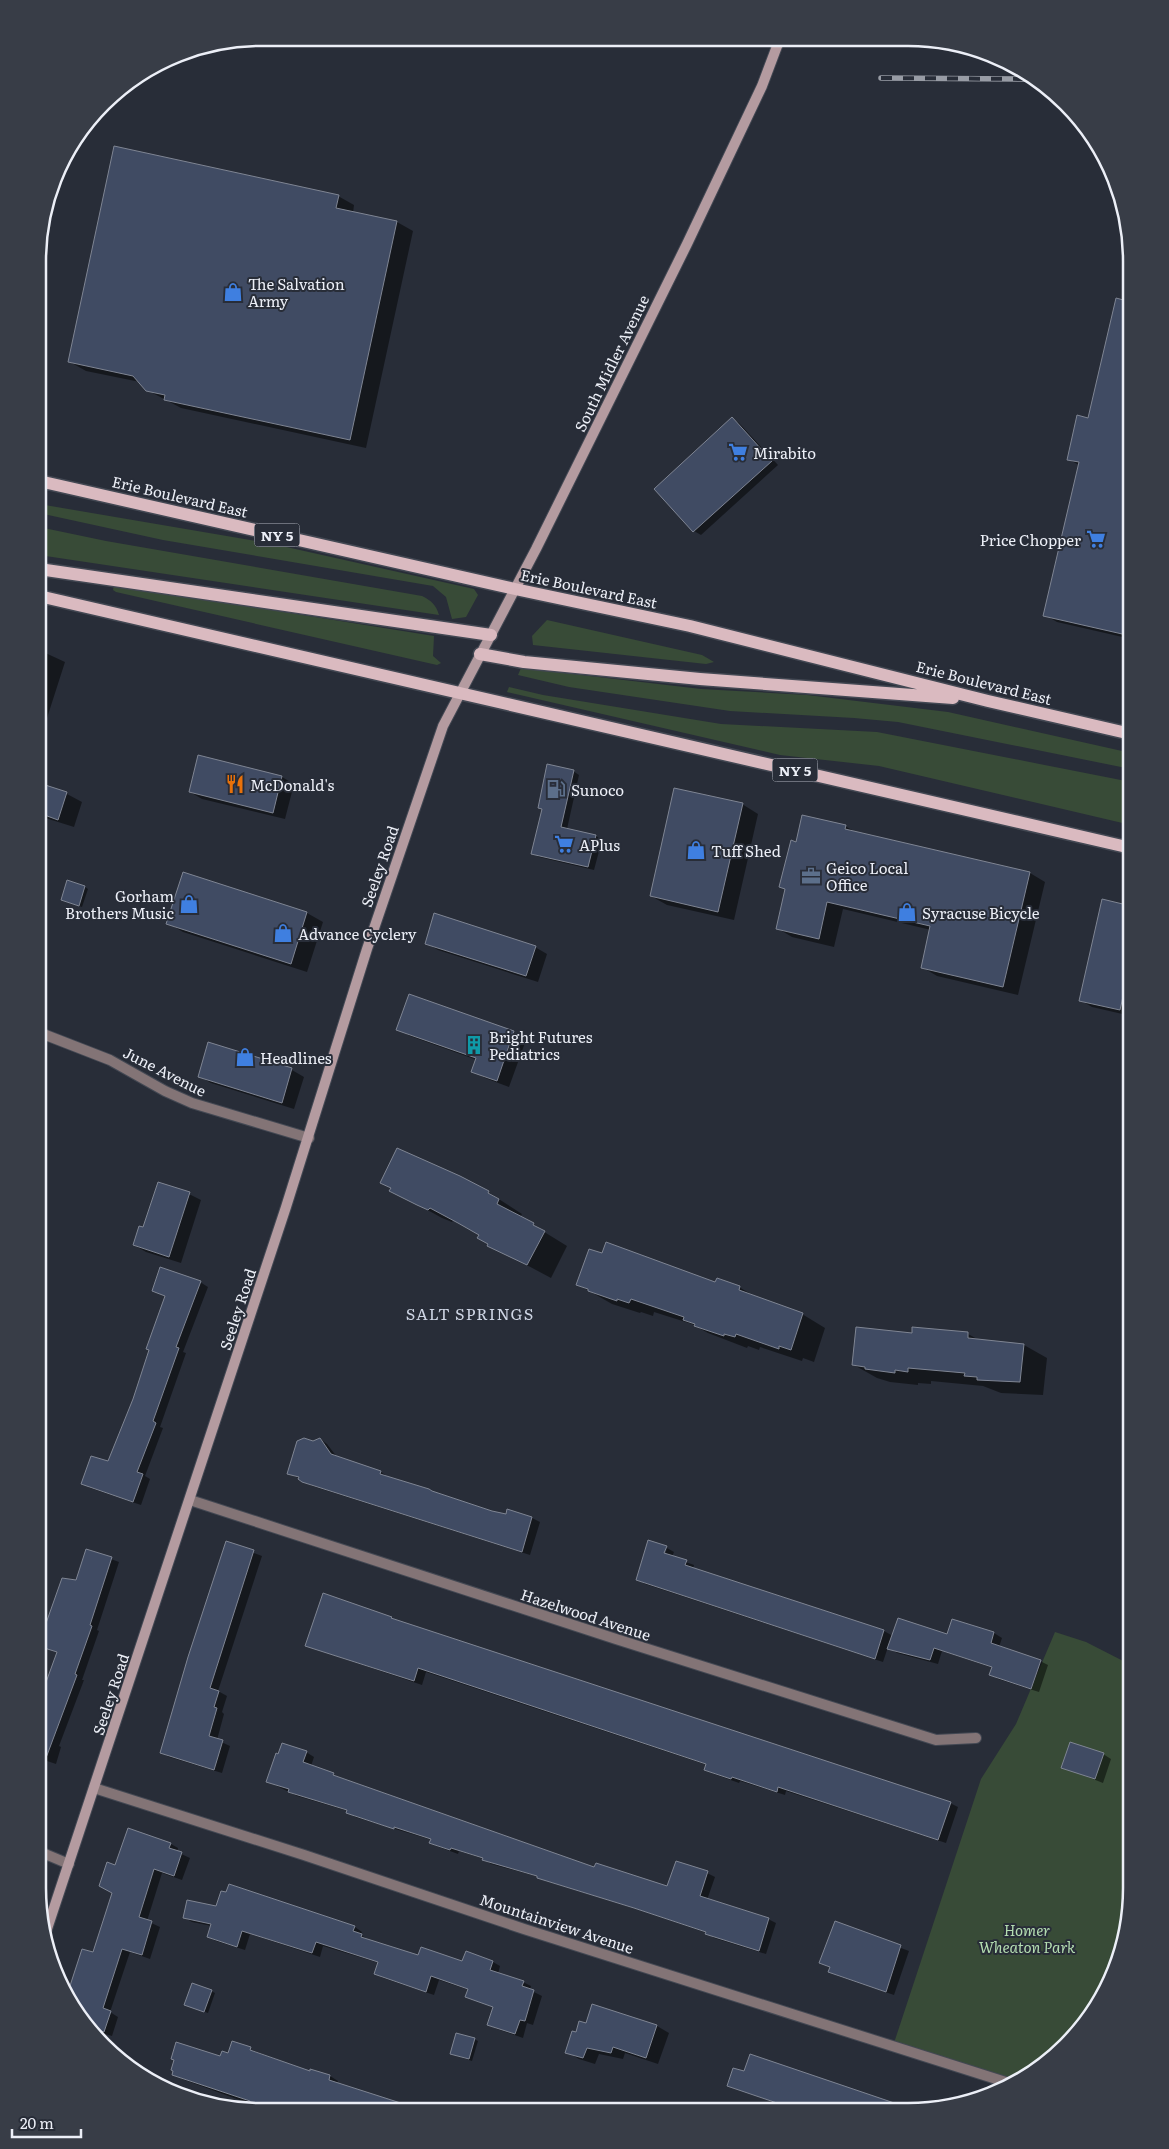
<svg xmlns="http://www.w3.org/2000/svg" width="1169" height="2149" viewBox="0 0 1169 2149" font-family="Literata,serif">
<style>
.green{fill:#384b37}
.shadow{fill:#0007}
.building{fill:#404b63;stroke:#7f8593}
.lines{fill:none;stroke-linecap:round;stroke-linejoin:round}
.street-casing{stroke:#434853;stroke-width:12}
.secondary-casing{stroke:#434853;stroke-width:12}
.primary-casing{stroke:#434853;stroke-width:15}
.street{stroke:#837476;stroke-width:10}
.secondary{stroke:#b49ba0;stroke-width:10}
.primary{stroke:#dabac0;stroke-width:12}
.rail-casing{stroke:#989ca5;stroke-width:5.5}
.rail{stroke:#282d38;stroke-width:4;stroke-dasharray:11;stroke-linecap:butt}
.labels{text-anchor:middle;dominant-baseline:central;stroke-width:4;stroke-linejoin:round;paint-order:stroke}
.shield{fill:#282d38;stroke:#b1b5be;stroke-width:1}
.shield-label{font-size:14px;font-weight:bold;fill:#eceff7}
.poi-label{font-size:15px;fill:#eceff7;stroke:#282d38;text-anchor:start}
.street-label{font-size:15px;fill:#eceff7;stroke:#282d38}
.park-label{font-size:15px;font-style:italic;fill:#b4ddb1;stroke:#282d38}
.neighbourhood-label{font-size:16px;letter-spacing:1px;fill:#ced5e4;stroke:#282d38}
.rim{fill:none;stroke:#eceff7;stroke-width:2.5}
</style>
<rect width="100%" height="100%" fill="#282d38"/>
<path class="green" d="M39,504l234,40 201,45 4,6 -12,22 -14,2 -6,-22 -13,-11 -270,-46 -124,-27z
M39,527l67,14 316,55c10,5 14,9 17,19l-400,-60z
M114,585l320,51 -1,20 8,7 -4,2 -321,-73 -3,-2z
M547,620l155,35 12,7 -8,2 -173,-19 -1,-9z
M521,668l180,21 106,6 141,17 183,41v16l-233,-47 -44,-4 -124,-7 -161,-24 -51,-12z
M509,687l34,8 178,29 156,8 254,50v43l-252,-59 -99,-11 -273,-63z
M1055,1632l31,10 45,23v237l-16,71 -30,51 -53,50 -20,10 -119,-38 88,-267 35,-55z"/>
<path class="shadow" d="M338,196l16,9 -1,8 44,9 16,9 -47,217 -185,-40 -34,-18 -7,-8 -54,-11 -16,-9z
M1116,300l15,3v336l-74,-17 -12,-7 34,-150 -11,-6 21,-40z
M733,419l6,4 39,42 -77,70 -7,-4 -38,-42z
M39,650l26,12 -26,81z
M573,771l6,4 -12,54 29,7 6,4 -8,30 -55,-13 -6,-4 10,-44z
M282,777l12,7 -9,35 -83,-20 -12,-7z
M39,784l28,10 15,8 -8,25 -35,-11z
M742,804l16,10 -24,106 -67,-15 -16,-9z
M845,826l12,7 173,40 15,9 -27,113 -81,-19 -15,-9 9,-37 -88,-21 -9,38 -42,-10 -15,-9 9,-38 -5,-3 16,-44z
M183,874l124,39 16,9 -16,50 -124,-40 -15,-9z
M85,887l3,2 -6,18 -20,-7z
M1103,901l28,6v109l-39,-9 -12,-7z
M426,943l109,4 12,7 -9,28 -100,-32z
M410,995l104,38 12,7 -17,47 -24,-9 -12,-7 4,-11 -67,-24 -12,-7z
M209,1044l83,26 12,7 -10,32 -83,-26 -12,-7z
M391,1190l97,2 34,22 -2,3 47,29 -16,32 -62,-33 1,-1 -10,-9 -26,-15 -2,2 -10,-4z
M189,1194l12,6 -20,63 -35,-11 -12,-7z
M200,1282l8,5 -25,65 3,1 -26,74 3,1 -18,48 5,3 -9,26 -51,-17 -7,-5 25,-20 26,-64 32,-102 -13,-7z
M577,1284h139l23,3 20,12 43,15 23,14 -11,34 -11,-4 -1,3 -42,-14 -1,3 -11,-4 -1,2 -39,-15 -16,-9 -38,-12 -1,4 -12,-4 -1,1 -28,-9z
M913,1334h55l11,6 45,5 23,13 -4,37 -42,-2 -18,-7 -52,-5v3l-13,-1v2l-28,-3 -13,-4 -23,-13z
M320,1439l7,5 10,13 44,15 7,5 104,35 15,4 1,-6 24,8 8,4 -10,33 -218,-69 -23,-13 24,-31z
M227,1543l35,13 -44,135 9,5 -5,16 2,2 -7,26 13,6 -8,27 -53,-16 -7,-4z
M667,1548l7,4 -2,5 22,8 -1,4 191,62 9,5 55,-1 16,-12 30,10 8,5 -3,9 41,14 8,4 -9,27 -41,-13 -7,-5 2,-6 -51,-17 -4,13 -41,-11 -9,-6 -5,15 -238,-78 -8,-5 24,-21 3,1z
M87,1550l32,12 -22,68 2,1 -17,49h2l-25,66 2,1 -5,17 -18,-6v-62l4,2 16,-45 -18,-8 37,-63z
M391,1618l8,4 551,181 8,4 -12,36 -160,-52 -1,4 -45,-14 -1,2 -25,-9 -8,-5 1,-4 -281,-93 -4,13 -107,-36 -8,-4z
M306,1752l8,5 -3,9 30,12 254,91 73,19 39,-15 8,4 -8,23 61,19 8,4 -10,31 -52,-16 -7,-5 -64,-22 -97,-30 -7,-4 -48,-13 -7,-5 -25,-8 -1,3 -19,-7 -8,-4 1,-3 -77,-23 -7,-6 -51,-15 -30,-15z
M1103,1754l8,5 -8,24 -40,-16z
M171,1844l7,4 -1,4 13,6 -8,22 -20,-7 -15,48 13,6 -10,32 -20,-7 -20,60 8,5 -6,19 -21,-6 -16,-18 -8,-16 16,-46 11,4 19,-61 3,-27z
M230,1886l125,41 7,5 -1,3 8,5 50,17 44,5 3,-10 27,10 7,4 -2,8 25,8 8,4 -1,4 12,6 -9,29 -6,-2 -4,15 -26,-9 -8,-4 5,-17 -27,-12 2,-6 -30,-10 -5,15 -51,-17 -8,-4 4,-11 -56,-17 -3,11 -70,-23 -5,16 -29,-9 -8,-4 4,-11 -20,-4 -8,-5 33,-9 10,-14z
M835,1923l74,28 -15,44 -56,-19 -8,-4 1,-4 -10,-5z
M211,1991l4,2 -7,20 -19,-7z
M587,2024l70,2 12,7 -11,31 -33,-11 -2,6 -24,-5 -4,10 -16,-5 -12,-7 9,-19z
M474,2039l4,2 -6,20 -21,-7z
M233,2043l78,29 19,4 8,5 -1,3 81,26 1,-4 13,4h-165l-85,-31 -8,-5 55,-20z
M750,2056l164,54 -134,1 -3,-2 1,-5 -50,-19 16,-12z"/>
<path class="building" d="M114,146l225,49 -3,13 61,13 -47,219 -186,-40 1,-5 -19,-4 -13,-15 -65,-14z
M1116,298l15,4v334l-88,-20 36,-154 -12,-2 10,-45 11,3z
M732,417l40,44 -79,71 -39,-43z
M198,755l84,21 -9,37 -84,-21z
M547,764l27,6 -13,57 35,8 -8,32 -57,-13 11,-45 -4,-1z
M39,783l28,9 -9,28 -19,-7z
M674,788l69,15 -25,109 -68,-16z
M802,815l44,10 -1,4 185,43 -27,115 -82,-19 9,-42 -103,-24 -8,37 -43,-10 9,-40 -6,-2 12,-47 5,2z
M183,872l124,40 -16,52 -125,-40z
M67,880l18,6 -6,20 -18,-6z
M1102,899l29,7v54l-11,50 -41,-9z
M434,913l102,33 -10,30 -101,-32z
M409,994l105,37 -17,50 -26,-9 5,-14 -80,-28z
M208,1042l84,26 -10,35 -84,-26z
M397,1148l63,28 29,15 -1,2 11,6 -2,5 37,19 -1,2 12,6 -18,34 -40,-19 1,-2 -11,-6 2,-3 -21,-12 -28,-15 -2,2 -11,-5 -28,-14 2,-3 -11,-5z
M158,1182l32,10 -21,65 -36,-12 6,-19 4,1z
M606,1242l109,40 2,-4 23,8 -1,4 64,23 -12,37 -12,-4v3l-43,-15 -1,3 -11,-3v2l-30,-10 1,-2 -12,-4 1,-3 -53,-18 -2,4 -12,-4v2l-29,-10v-2l-12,-4 13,-36 13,4z
M160,1267l41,14 -25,66 3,1 -26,73 3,2 -19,49 6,2 -10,28 -52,-18 10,-28 17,5 25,-62 16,-49 -3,-1 19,-53 -13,-5z
M856,1327l56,6v-6l56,5v6l56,6 -4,38 -43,-2v-3l-13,-1 1,-3 -57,-5v4l-13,-2v3l-30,-4v-2l-13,-2z
M304,1438l9,3 7,-3 11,16 50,17 -1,3 49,15 3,2 60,20 14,3 1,-5 25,8 -10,35 -220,-70 -4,-3 1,-2 -12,-3 10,-33z
M648,1540l19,6 -3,7 23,7 -2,5 199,65 -9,29 -239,-79z
M226,1541l28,9 -44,138 9,3 -5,16 3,1 -8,28 14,4 -9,30 -54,-17 28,-96z
M86,1549l26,8 -22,68 2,1 -17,48 2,1 -37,99h-2v-79l3,1 16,-44 -19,-6 24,-68 14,2z
M323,1593l69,24 -1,1 560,184 -13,38 -160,-53 -1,5 -45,-15 -1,2 -27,-9 2,-6 -288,-96 -4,13 -109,-35z
M898,1618l49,16 5,-15 42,13 -3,11 50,17 -10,29 -42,-14 3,-8 -58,-19 -4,12 -43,-11z
M1070,1742l34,11 -9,26 -34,-11z
M282,1743l25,8 -4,11 31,11 -1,2 261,92 2,-4 71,23 9,-25 32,10 -8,25 69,22 -10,33 -54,-17 1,-2 -72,-24 -97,-30v-2l-55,-16 1,-2 -32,-10 -1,2 -21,-7 2,-4 -37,-12v2l-48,-16 1,-3 -59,-18 1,-3 -23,-7 10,-29 2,1z
M128,1828l43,15 -2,5 13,4 -8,24 -20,-7 -15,48 13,4 -10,34 -20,-6 -19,59 8,3 -7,21 -15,-5 -14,-15 -8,-17 15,-46 11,3 19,-59 -13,-7 8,-24 8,3z
M229,1884l126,42 -2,5 9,3 -1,3 57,18 3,-8 41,14 4,-10 27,10 -3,9 34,11 -2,5 12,4 -9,31 -5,-1 -5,14 -28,-9 6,-18 -28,-10 3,-8 -37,-13 -5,16 -52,-18 4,-12 -62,-20 -4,11 -70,-22 -5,16 -30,-10 4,-13 -28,-6 4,-18 29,6 5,-15 5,1z
M835,1921l66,24 -15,47 -58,-20 2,-5 -11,-4z
M192,1983l20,7 -8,22 -20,-7z
M592,2004l65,21 -11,33 -33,-11 -2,6 -24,-5 -4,10 -18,-5 7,-22 4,1 3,-11 7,2z
M456,2033l19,5 -6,21 -19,-5z
M232,2041l19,6 -1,3 60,21v-2l20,6 -1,5 81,26 -1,4h-140l-20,-7 1,-2 -78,-26 1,-4 -2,-1 3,-10 -3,-1 5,-17 44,14 2,-5 6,2z
M750,2054l159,54v3h-134l2,-8 -50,-17 6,-18 11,3z"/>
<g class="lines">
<g class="street-casing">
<path id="street" d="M38,1032l72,28 55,31 27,12 117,35
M190,1500l426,139 320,101 40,-2
M94,1788l210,67 220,74 488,155
M38,1851l31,13"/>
</g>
<g class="secondary-casing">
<path id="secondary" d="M45,1935l241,-728 81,-258 76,-223 93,-177 151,-305 75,-158 17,-45"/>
</g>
<g class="primary-casing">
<path id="primary" d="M39,481l476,108 175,37 298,75 143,33
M39,569l452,66
M39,596l1092,252
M480,654l44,8 176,17 253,19"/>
</g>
<use href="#street" class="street"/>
<use href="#secondary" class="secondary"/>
<use href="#primary" class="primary"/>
<g class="rail-casing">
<path id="rail" d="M881,78l153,1"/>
</g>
<use href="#rail" class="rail"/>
</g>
<defs>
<g id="shop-bare" transform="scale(1.5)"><path d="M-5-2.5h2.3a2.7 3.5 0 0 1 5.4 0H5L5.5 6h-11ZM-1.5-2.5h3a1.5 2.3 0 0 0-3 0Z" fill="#3f7fe0" stroke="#282d38" stroke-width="2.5" paint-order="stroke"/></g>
<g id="supermarket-bare" transform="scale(1.5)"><path d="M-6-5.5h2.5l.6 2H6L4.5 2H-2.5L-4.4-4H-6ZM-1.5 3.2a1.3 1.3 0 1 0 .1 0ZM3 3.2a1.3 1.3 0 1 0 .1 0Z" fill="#3f7fe0" stroke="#282d38" stroke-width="2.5" paint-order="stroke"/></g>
<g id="restaurant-bare" transform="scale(1.5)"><path d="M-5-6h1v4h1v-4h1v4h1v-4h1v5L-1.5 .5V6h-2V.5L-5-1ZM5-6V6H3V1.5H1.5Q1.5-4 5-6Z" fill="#e8710a" stroke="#282d38" stroke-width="2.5" paint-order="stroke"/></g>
<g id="fuel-bare" transform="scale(1.5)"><path d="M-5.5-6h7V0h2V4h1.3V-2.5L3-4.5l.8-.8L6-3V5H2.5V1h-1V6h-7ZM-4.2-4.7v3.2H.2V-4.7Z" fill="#5c6f8a" stroke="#282d38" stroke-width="2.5" paint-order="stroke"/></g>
<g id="office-bare" transform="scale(1.5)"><path d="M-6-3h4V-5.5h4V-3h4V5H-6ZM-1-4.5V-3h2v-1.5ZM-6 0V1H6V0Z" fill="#5c6f8a" stroke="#282d38" stroke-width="2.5" paint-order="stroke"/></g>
<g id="building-bare" transform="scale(1.5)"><path d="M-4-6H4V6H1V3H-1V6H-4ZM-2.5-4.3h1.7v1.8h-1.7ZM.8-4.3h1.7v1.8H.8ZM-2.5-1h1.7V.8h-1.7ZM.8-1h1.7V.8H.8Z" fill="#0f9aa8" stroke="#282d38" stroke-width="2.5" paint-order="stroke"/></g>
</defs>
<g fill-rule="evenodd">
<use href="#shop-bare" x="233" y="292"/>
<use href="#supermarket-bare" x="738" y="452"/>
<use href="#supermarket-bare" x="1096" y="539"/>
<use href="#restaurant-bare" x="235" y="784"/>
<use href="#fuel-bare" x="556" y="789"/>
<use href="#supermarket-bare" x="564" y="844"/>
<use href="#shop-bare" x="696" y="850"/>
<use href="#office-bare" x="811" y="876"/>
<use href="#shop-bare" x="189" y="904"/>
<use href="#shop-bare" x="907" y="912"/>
<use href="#shop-bare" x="283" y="933"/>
<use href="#building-bare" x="474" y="1045"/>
<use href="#shop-bare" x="245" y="1057"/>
</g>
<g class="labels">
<g class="shield">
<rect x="254.5" y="523.5" width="45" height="23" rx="4"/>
<rect x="772.5" y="758.5" width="45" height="23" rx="4"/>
</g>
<g class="shield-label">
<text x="277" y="535">NY 5</text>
<text x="795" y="770">NY 5</text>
</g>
<g class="poi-label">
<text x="248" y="283">The Salvation<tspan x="248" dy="17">Army</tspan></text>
<text x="753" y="452">Mirabito</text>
<text x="1081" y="539" text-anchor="end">Price Chopper</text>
<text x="250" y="784">McDonald's</text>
<text x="571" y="789">Sunoco</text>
<text x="579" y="844">APlus</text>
<text x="711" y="850">Tuff Shed</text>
<text x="826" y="867">Geico Local<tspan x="826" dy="17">Office</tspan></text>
<text x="174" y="895" text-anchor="end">Gorham<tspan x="174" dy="17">Brothers Music</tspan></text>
<text x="922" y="912">Syracuse Bicycle</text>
<text x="298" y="933">Advance Cyclery</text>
<text x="489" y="1036">Bright Futures<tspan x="489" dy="17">Pediatrics</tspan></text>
<text x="260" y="1057">Headlines</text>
</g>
<g class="street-label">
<text transform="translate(611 363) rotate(-64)">South Midler Avenue</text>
<text transform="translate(180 496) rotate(13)">Erie Boulevard East</text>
<text transform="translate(589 588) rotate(12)">Erie Boulevard East</text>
<text transform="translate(984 682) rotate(14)">Erie Boulevard East</text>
<text transform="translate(379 866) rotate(-71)">Seeley Road</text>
<text transform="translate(165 1071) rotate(27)">June Avenue</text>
<text transform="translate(237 1309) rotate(-72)">Seeley Road</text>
<text transform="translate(586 1614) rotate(18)">Hazelwood Avenue</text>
<text transform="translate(110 1694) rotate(-72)">Seeley Road</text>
<text transform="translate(557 1923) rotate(18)">Mountainview Avenue</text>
</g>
<g class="park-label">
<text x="1027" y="1929">Homer<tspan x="1027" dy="17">Wheaton Park</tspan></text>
</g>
<g class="neighbourhood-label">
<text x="470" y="1313">SALT SPRINGS</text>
</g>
</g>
<path d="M0 0H1169V2149H0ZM261 46H908A215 215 0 0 1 1123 261V1888A215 215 0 0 1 908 2103H261A215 215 0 0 1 46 1888V261A215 215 0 0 1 261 46Z" fill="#383d47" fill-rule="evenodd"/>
<path class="rim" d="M261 46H908A215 215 0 0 1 1123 261V1888A215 215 0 0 1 908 2103H261A215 215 0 0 1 46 1888V261A215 215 0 0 1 261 46Z"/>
<path d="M12 2129v8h69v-8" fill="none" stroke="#eceff7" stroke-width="2.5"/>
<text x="20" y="2129" font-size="15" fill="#eceff7" stroke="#282d38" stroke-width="4" paint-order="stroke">20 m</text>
</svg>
